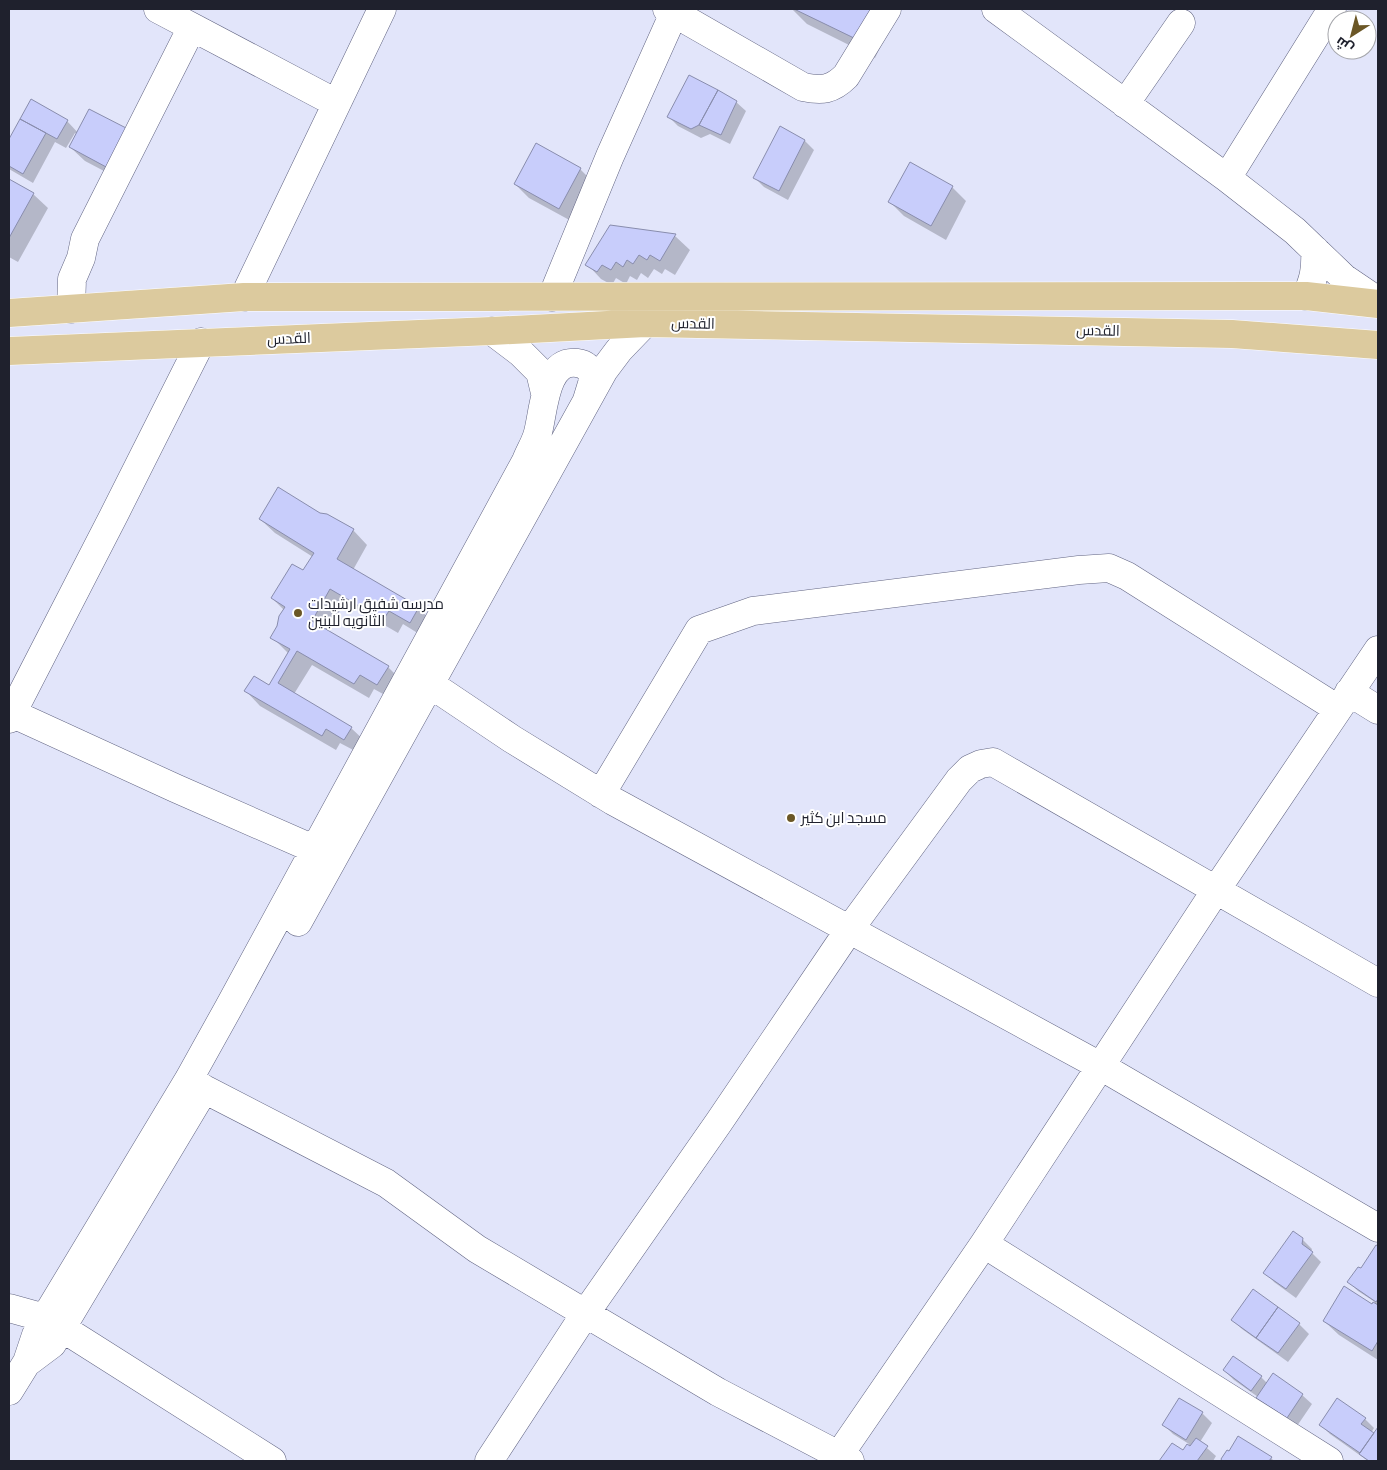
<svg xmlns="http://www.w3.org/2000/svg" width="1387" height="1470" viewBox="0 0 1387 1470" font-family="'Sofia Sans Condensed',Cairo,sans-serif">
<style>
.shadow{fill:#0003}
.building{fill:#c8cdfb;stroke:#898dad}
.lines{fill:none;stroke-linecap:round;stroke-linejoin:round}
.minor-casing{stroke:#616482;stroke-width:29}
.major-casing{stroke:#fff;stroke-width:29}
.minor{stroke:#fff;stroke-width:28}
.major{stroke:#dcca9e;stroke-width:28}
.poi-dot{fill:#6b5726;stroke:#fff;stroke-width:2}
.labels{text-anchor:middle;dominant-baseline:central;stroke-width:4;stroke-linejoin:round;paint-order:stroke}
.street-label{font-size:15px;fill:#1f212d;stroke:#fff}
.poi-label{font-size:15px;fill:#1f212d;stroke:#fff;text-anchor:start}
</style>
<rect width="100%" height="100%" fill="#e2e5fa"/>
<path class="shadow" d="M792,9h107l-24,49 -68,-34z
M32,100l35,21 56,60 -38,-20 -15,-14 7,-13 -2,-1 -9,15 -11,-6 -22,41 -24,-14v-27z
M736,102l10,9 -16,33 -20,-10 -9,4 -23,-12 -9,-9z
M780,128l25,13 9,9 -26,50 -24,-13 -9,-9z
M580,169l14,14 -21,39 -44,-24 -14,-14z
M9,180l24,14 15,14 -30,54 -9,-5z
M952,187l14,14 -20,39 -42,-24 -14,-14z
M610,227l65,9 15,14 -15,25 -10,-6 -3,5 -8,-5 -6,9 -7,-5 -4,7 -7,-4 -4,8 -10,-6 -4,7 -11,-6 -14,-15z
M320,514l33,16 14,15 -14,25 65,38 15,14 -9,15 -21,-13 -5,9 -53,-31 -17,29 60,36 14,14 -10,18 -18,-10 -5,9 -57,-33 -18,29 57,34 15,14 -7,11 -19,-10 -4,7 -76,-44 -14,-15 24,-4 19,-33 -17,-17 12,-27 -12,-12 32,-26 9,-15 -38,-24 -15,-14z
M1302,1239l10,10 -1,3 10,10 -25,36 -22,-16 -9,-10z
M1377,1247l1,1v112l-39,-25 -15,-14 48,-15 3,-4 -17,-11 -9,-9 12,-12z
M1253,1291l46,33 10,10 -21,28 -46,-33 -9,-9z
M1224,1370l37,7 6,6 35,12 10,9 -15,22 -30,-19 -9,-10 -24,-17z
M1180,1399l22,14 10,10 -12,19 16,14 -3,5h-53l12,-17 11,8 6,-8 -16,-10 -9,-9z
M1365,1419l9,9 -3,5 3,2 4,-6v32h-10l-38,-27 -10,-10z
M1271,1458l3,3h-50z"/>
<path class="building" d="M794,9h77l-15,30z
M689,75l29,15 -19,35 -8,4 -24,-12z
M718,90l19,11 -16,34 -22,-10z
M31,99l37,21 -11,19 -37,-20z
M89,109l39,20 -20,39 -39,-21z
M20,119l26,14 -23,41 -14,-8v-27z
M780,126l25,14 -26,51 -26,-13z
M536,143l45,25 -22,41 -45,-25z
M910,162l43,24 -22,40 -43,-24z
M9,179l25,14 -25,45z
M610,225l66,9 -16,27 -10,-6 -3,5 -8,-5 -6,9 -6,-4 -4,7 -7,-5 -5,8 -9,-5 -5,7 -12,-7z
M278,487l42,26 7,1 27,15 -17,30 82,48 -9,16 -21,-12 -6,9 -53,-31 -18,32 77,45 -12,19 -17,-10 -6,9 -57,-33 -19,32 74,44 -8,13 -18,-11 -4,7 -78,-45 10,-15 15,9 21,-36 -20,-11 7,-12 2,-10 6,-9 -14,-9 21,-34 11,6 11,-17 -55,-34z
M1293,1231l10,7 -1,6 11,8 -27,37 -23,-16z
M1376,1245l2,1v53l-2,3 -29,-20 11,-15 3,1z
M1344,1286l28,18 1,-2 5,3v36l-6,10 -49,-30z
M1253,1289l25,18 -22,31 -25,-18z
M1278,1307l22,16 -22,30 -22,-15z
M1233,1356l29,20 -11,15 -28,-21z
M1273,1373l30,21 -16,24 -31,-20z
M1179,1398l24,14 -17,28 -24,-15z
M1337,1398l29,20 -5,6 13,9 -14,20 -41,-28z
M1378,1427v34h-9l-10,-7z
M1238,1436l34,21 -3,4h-47l-1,-2 6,-9 2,1z
M1196,1438l12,8 -11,15h-38l13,-18 11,7 4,-6 3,2z"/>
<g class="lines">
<g class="minor-casing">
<path id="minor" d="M158,9l178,94
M667,9l136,78c19,4 29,3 43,-11l41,-67
M996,9l231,169 68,53 49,47 34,23
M1125,104l56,-81
M1227,178l105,-169
M1306,296c8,-16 10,-28 9,-46
M244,297l138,-288
M552,297l58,-141 64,-143
M71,309l1,-30 9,-21 4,-19 107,-212
M492,331l29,22 19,19 5,21
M430,684l82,55 101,62 489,266 276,161
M1349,692l29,18
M9,712l166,76 157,69
M9,719l106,-206 86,-171
M601,794l98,-164 54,-19 326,-41 30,-2 18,8 211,133
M298,922l306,-552 15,-20 26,-27
M190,1079l14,10 182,94 91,66 241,143 132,69
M984,1244l345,217
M9,1308l36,10 17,10 210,133
M28,1362l24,-18 150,-251
M9,1391l18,-29 9,-27 9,-17 144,-239 40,-72 297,-546c3,-8 8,-16 11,-25 7,-21 6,-77 40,-73 9,1 13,6 17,14l-7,23
M489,1461l96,-147 134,-192 130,-192 110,-150 11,-11 11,-5 12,-2 385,221
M835,1461l149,-217 232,-354 162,-240"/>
</g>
<g class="major-casing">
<path id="major" d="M9,313l235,-16 1062,-1 72,8
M9,351l483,-20 153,-8 587,11 146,11"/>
</g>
<use href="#minor" class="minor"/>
<use href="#major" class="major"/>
</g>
<g class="poi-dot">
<circle cx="298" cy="613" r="5"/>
<circle cx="791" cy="818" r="5"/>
</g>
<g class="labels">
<g class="street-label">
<text transform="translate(693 324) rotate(1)">القدس</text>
<text transform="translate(1098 331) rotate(1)">القدس</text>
<text transform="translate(289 339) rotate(-2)">القدس</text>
</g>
<g class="poi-label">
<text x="308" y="604">مدرسه شفيق ارشيدات<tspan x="308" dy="17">الثانويه للبنين</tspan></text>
<text x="801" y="818">مسجد ابن كثير</text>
</g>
</g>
<rect width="1387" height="1470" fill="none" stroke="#1f212d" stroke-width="20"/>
<g transform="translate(1352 35) rotate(216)"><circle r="24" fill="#ffffff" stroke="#a5a6ab"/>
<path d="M0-4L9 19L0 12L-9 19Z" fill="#6b5726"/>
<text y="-8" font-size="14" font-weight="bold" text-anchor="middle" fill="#1f212d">ش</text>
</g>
</svg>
